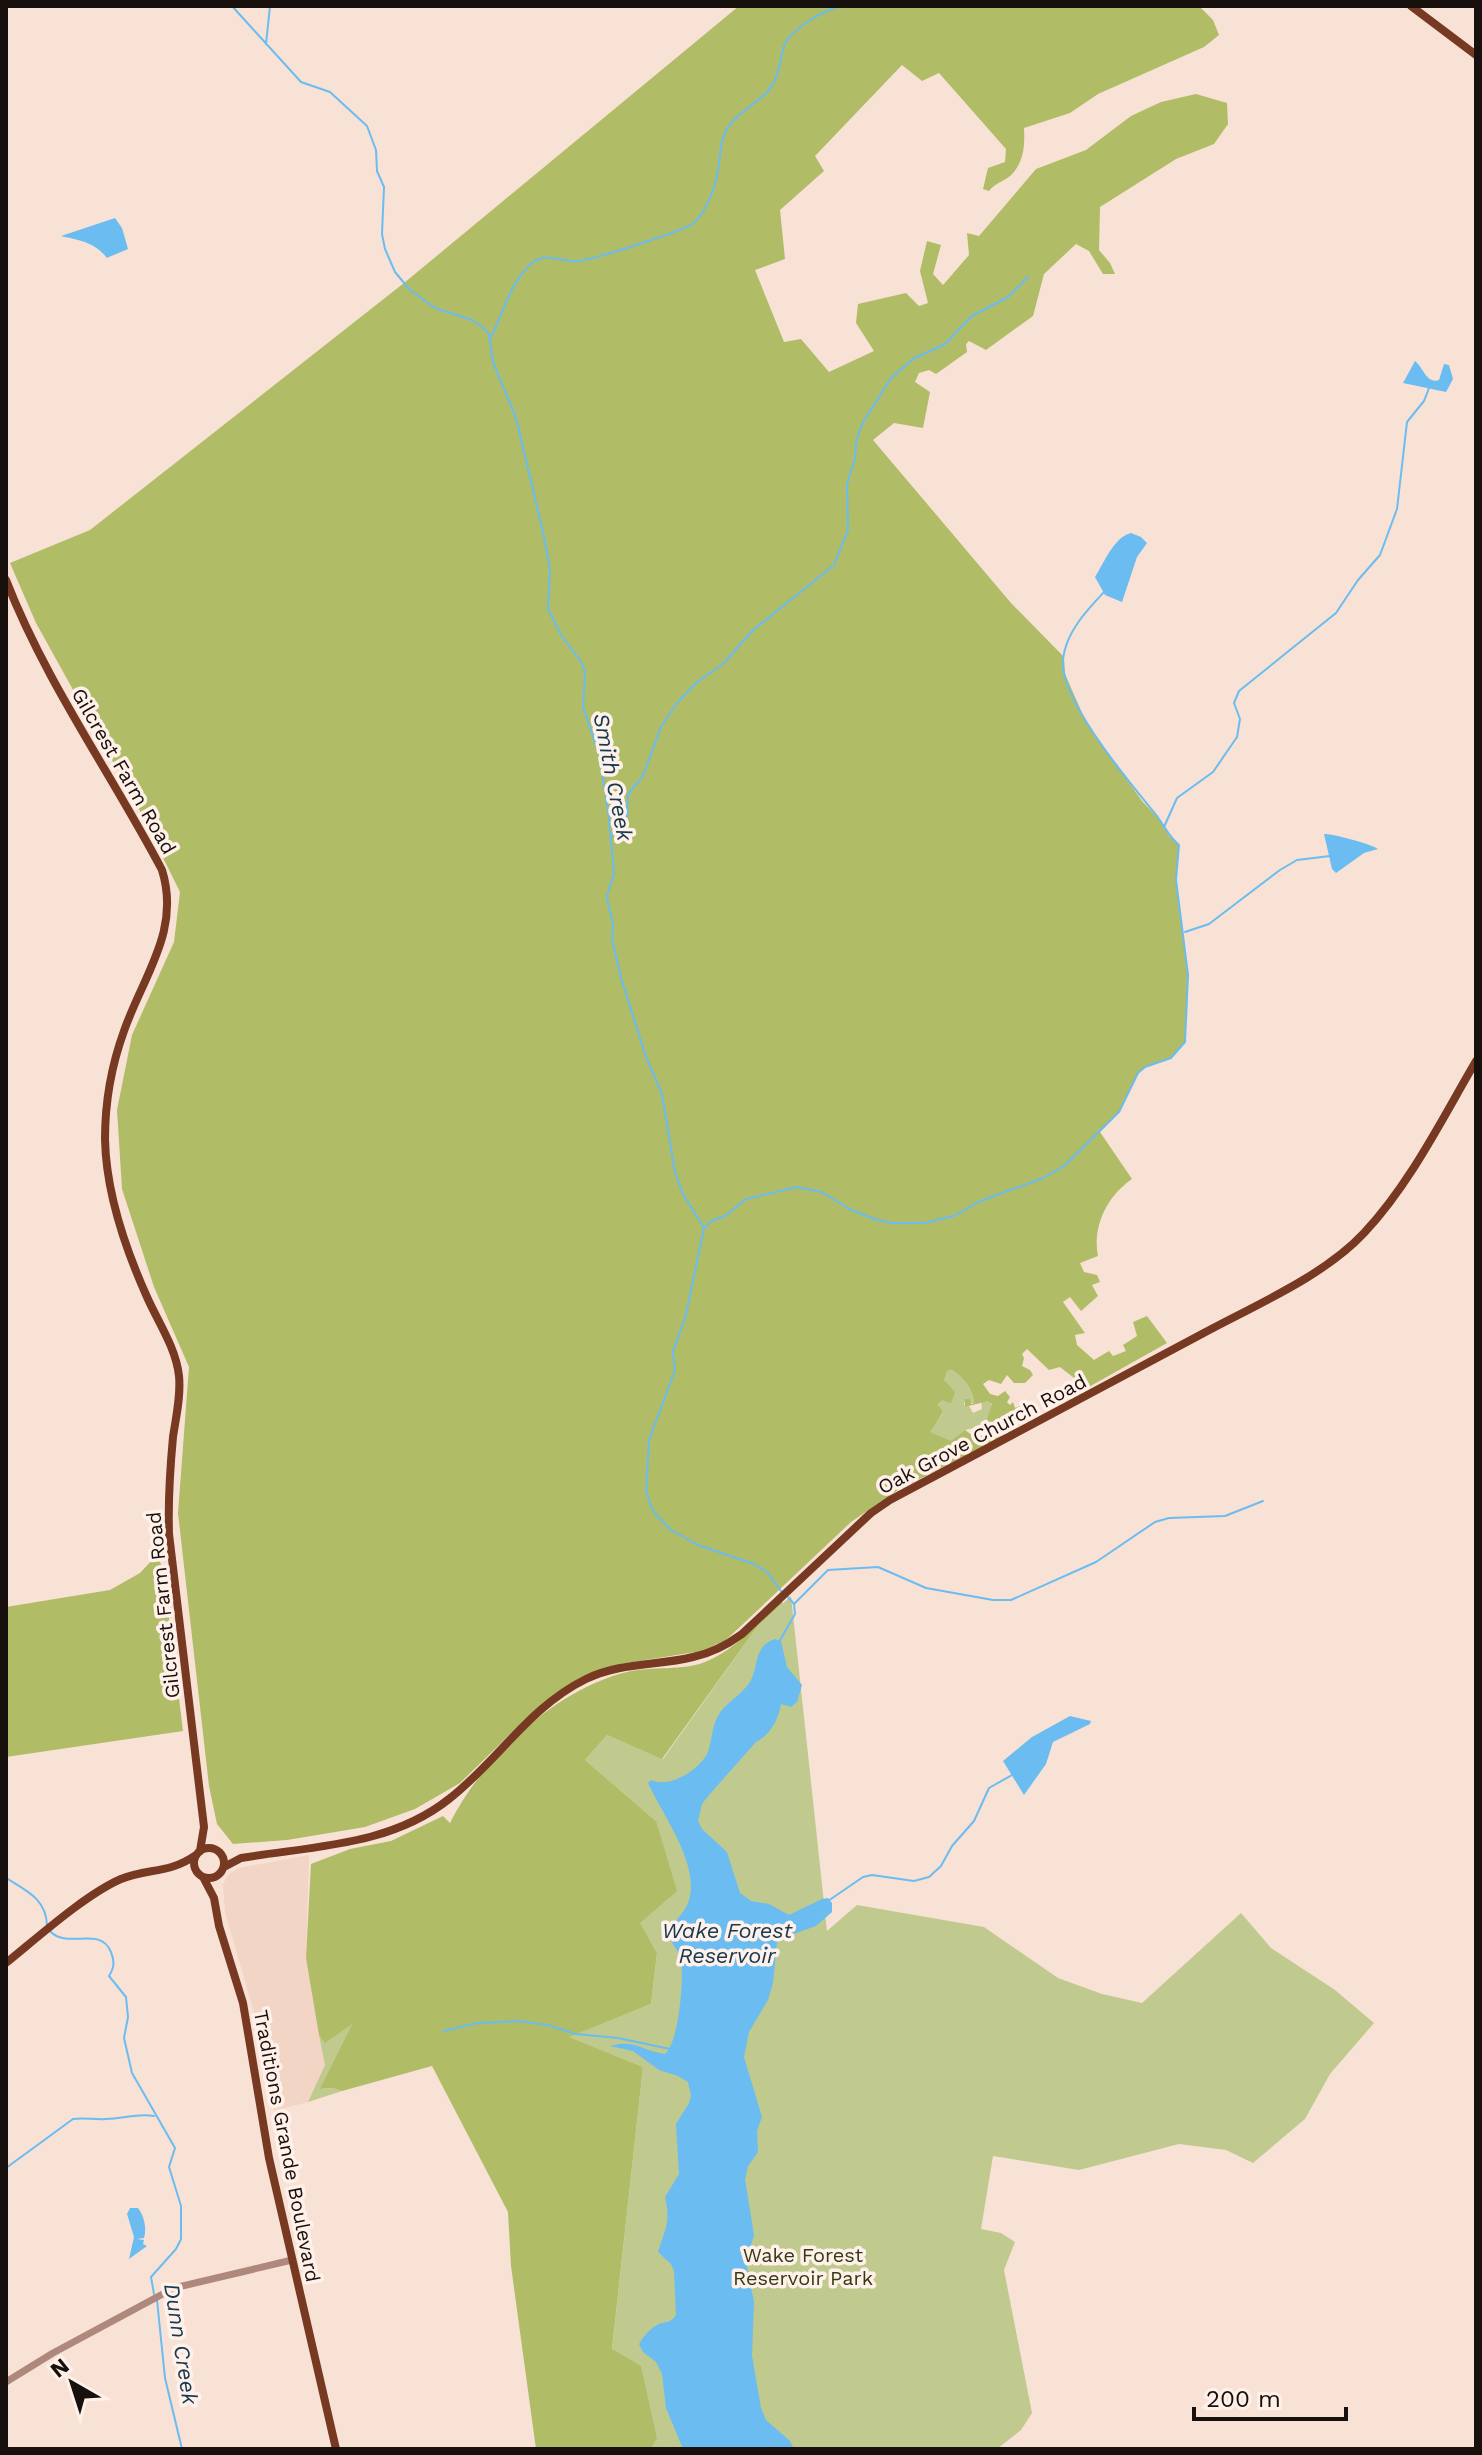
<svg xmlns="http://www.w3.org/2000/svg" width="1482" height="2455" viewBox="0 0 1482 2455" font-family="'Work Sans',sans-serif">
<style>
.built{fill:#f2d5c4}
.green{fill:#c0ca8f}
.forest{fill:#b0bc66}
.water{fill:#6abcf1}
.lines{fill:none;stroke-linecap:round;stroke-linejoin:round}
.stream{stroke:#6abcf1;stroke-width:2}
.minor{stroke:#ae887c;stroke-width:7}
.major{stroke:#783923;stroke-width:8}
.labels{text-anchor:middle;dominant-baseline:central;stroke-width:7;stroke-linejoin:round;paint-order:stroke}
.street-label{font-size:20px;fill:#18100c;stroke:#fff1e9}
.park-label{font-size:20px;fill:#343914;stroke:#fff1e9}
.water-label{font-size:22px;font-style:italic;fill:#15394f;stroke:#fff1e9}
</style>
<rect width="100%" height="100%" fill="#f8e2d5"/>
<path class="built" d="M309,1855l-3,103 19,107 -17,37 -34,9v-13l-19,-82 -30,-104 -2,-28 6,-10 10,-6z"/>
<path class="green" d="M952,1370c12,8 21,19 22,33h-10l1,4 4,-1 4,7 9,-4 -1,-10 8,2 3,4v17l-3,3 -24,5 -14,12 -22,-10 14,-19 -5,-7c8,-10 2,-24 9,-35z
M791,1596l36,335 30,-26 127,22 74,51 44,16 40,9 99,-90 30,35 64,42 39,33 -44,51 -25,45 -52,44 -27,-13 -47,-6 -100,26 -86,-14 -12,73 20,4 14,9 -11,28 28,143 -11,17 -24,19h-346l6,-10 -45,-89 31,-283 -75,-30 83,-33 6,-51 -18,-30 17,-102 -71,-61 22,-25 56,24 94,-132z
M353,2022l-32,67 12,-1 9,3 -34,11 17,-37 -6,-30 7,7z"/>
<path class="forest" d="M739,6h460l14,14 6,15 -15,12 -106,47 -28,19 -46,15c1,18 0,35 -14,48 -7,6 -15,7 -21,15l-6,-2 5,-21 17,-6 1,-13 -67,-76 -17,8 -20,-16 -87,91 9,15 -44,39 5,49 -30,11 29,72 17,-3 28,33 45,-21 -18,-28 2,-19 48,-11 13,13 9,-3 -8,-32 7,-30 14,4 -8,29 10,11 26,-30 -2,-22 12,3 57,-67 50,-19 45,-34 30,-14 35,-8 31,9 1,21 -14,20 -38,15 -76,48 -1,43 11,13 5,11h-12l-14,-23 -13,-7 -32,30 -11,42 -47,34 -17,-9 -3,3 1,8 -31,22 -7,-4 -10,3 -4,9 15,10 -7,36 -29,-5 -21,17 138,163 53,54 1,17 21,48 56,79 17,18 10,17 10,9 -3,35 12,95 -3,67 -14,16 -26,9 -7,6 -19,39 -19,20 32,47c-25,17 -40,48 -34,77l-18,7 4,9 13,3 3,7 -8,3 6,11 -17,15 -11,-14 -7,5 22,31 -10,2 2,10 17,15 15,-9 4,5 13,-5 -3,-6 14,-9 -4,-14 14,-6 20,27 -80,45 -27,-21 -11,3 -22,-21 -5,5 2,4 -2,8 8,4 3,5 -8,8h-11l-7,-8 -6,9 -12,-4 -6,4 7,10 8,2 7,-5 5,6 -3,5 3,3 3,-3 2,6 5,-2v5l-5,3 -1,10 -3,2 -10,-4h-3l1,4 -10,1 2,-5 -4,-3 5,-15 -4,-3 -23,6v-8h5l1,5 3,-1c-1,-14 -10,-25 -22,-33l-5,1 -3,9 11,12 -4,11 -9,-3 -4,5 5,7 -13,20 21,9 14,-11 11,8 17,-7 9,6 -104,53 -47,32 -125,118 -24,11 -82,13 -25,9 -58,35 -77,75 -45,26 -50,18 -78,13 -54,4 -16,-20 -8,-38 -31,-273 11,-146 -35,-80 -32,-98 -5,-79 15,-75 42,-93 6,-50 -42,-85 -102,-184 -26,-60 80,-33 314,-247z
M157,1555l6,14 20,162 -177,26v-150l104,-17 30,-17z
M781,1601l2,2 -26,24 -95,132 -55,-24 -22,25 71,61 21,70 -37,32 17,30 -6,51 -82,33 74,30 -31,282 29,17 16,73 -6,10h-115l-25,-183 -3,-54 -76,-146 -90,25 -9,-3 -13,1 32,-65 -27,19 -6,-8 -13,-77 5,-94 39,-15 41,-8 52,-25 7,7c32,-65 106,-134 177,-151 24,-6 57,-1 78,-10 30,-12 53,-39 76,-61z"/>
<path class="water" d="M115,218l7,10 6,21 -19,8 -2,1c-12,-16 -29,-18 -46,-22z
M1415,361c9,7 11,23 24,19l5,-16 5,1 4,14 -7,13 -43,-9z
M1131,533l10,4 6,6 -10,14 -15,45 -17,-7 -10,-18c9,-14 19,-40 36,-44z
M1324,834c7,-1 50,11 54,15l-14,4 -28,20 -4,-4z
M775,1639l6,2 6,26 15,18 -5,17 -6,5 -10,-3c-3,16 -10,30 -25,38l-47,53 -7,9 -4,17 4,8 25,23 13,41 11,8 18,3 20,11 33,-16 6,-1 4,5v9l-16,14 -34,12 -5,5 -4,40 -5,17 -19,32 -5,25 18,60 -5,14 1,21 -10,14 -3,13 9,56 -8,27 8,40 -2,54 9,52 5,12 24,21 3,6 -110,2 -17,-41 -4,-34 -6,-12 -13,-10 -4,-8c5,-8 11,-16 20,-20 8,-3 12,-1 17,-9l-2,-44 -3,-7 -13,-12c7,-23 13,-30 7,-55l14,-23 -3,-50 13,-21 2,-7 -3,-14 -10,-6 -19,-6 -26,-19 -23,-5c25,-7 32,5 55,8 14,-12 19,-75 16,-94 -2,-11 -12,-17 -13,-29 6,-10 18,-19 21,-31 11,-36 -27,-86 -41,-117l3,-3c18,9 49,-10 57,-28 5,-14 3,-27 13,-41 9,-11 24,-19 30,-31 8,-17 3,-34 24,-41z
M1070,1716l21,5 -1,3 -37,18 -7,22 -22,31 -21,-34 29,-24z
M130,2208h8c6,8 9,20 6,30l-7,1 7,1 -1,4 4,2 -18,13 5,-22 -7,-23z"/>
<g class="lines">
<path class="stream" d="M232,6l69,76 29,10 37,34 9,24 1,21 7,16 -2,47 3,15 10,23 15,18 25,18 37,12 14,10 3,5 4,27 23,56 27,114 7,37 -2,40 13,26 21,28 3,11 -2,33 16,47 9,55 6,64 -7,23 1,8 5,18 -1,17 9,39 25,79 16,37 13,78 8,22 21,34 -19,91 -12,32 2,19 -26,70 -3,52 7,19 18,19 27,15 56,19 13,8 14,19
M266,44l4,-38
M491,337c12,-23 20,-57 41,-74 14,-11 31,-1 47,-2 13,-1 107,-31 115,-38 15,-15 23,-40 25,-61 2,-10 1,-19 6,-29 8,-18 30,-28 43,-42 12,-14 11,-29 16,-45 6,-17 42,-37 58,-40
M1164,827l13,-29 36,-26 24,-35 3,-18 -6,-16 5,-12 97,-78 22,-33 22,-25 17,-46 10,-87 17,-21 5,-13
M611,836l16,-20 1,-22 15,-18 18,-49 16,-24 19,-20 28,-20 28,-32 82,-66 14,-35 -1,-46 8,-26 1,-16 6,-18 29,-46 22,-19 32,-15 27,-28 36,-19 20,-20
M1185,932l24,-8 71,-54 17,-10 33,-4
M705,1227l6,-6 14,-5 21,-17 50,-12 26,5 27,17 25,10 17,4h33l30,-7 24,-14 65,-24 21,-12 55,-54 19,-39 7,-6 26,-9 14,-16 3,-67 -12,-95 3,-35c-10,-8 -14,-18 -22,-29 -26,-32 -98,-116 -94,-157 3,-27 24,-49 42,-68
M794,1604l34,-34 50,-3 48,21 67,12h18l85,-38 59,-40 14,-4 56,-2 38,-15
M779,1642l16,-28 -1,-10 -6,-7
M6,1878c21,13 40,21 41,47
M828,1901l35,-24 9,-2 42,6 15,-4 12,-11 11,-20 22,-25 15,-33 23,-13
M50,1931c17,19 50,-6 61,21 4,10 3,16 -2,24l17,21 2,20 -4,21 8,35 43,75 -6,19 12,39v33l-5,10 -25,28 3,17
M443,2031l35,-8 41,-2 29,4 28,9 42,4 52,11
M6,2168l67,-49c12,-2 21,1 33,0 17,0 31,-6 48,-3
M157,2300l8,78 17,71"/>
<path class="minor" d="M6,2382l47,-29 121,-65 118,-28"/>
<path class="major" d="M1411,6l65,49
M6,580c40,103 105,193 156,290 19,61 -19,106 -38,161 -12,33 -19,72 -19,108 1,54 20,109 42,158 11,25 29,51 32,79 2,20 -3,41 -6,61 -3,32 -5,64 -4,97l35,293 -4,24
M194 1863a15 15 0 1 1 30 0a15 15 0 1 1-30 0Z
M224,1867l17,-9c72,-12 149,-12 208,-59 49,-38 80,-92 137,-120 35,-17 71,-13 107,-22 19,-4 34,-12 49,-23l129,-121 19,-13c104,-55 207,-110 310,-165 53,-29 123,-58 164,-102 46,-49 78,-114 112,-172
M203,1877l11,21 5,28 24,77 26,155 67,291
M6,1963c31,-25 80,-69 115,-84 27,-11 48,-5 75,-24"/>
</g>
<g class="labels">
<g class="street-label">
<text transform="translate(124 771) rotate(60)">Gilcrest Farm Road</text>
<text transform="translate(982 1434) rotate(-28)">Oak Grove Church Road</text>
<text transform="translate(163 1605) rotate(-96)">Gilcrest Farm Road</text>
<text transform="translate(287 2146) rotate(79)">Traditions Grande Boulevard</text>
</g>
<g class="park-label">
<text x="803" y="2255">Wake Forest<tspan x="803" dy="23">Reservoir Park</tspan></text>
</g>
<g class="water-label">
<text transform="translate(613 777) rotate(79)">Smith Creek</text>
<text x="727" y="1930">Wake Forest<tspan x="727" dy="25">Reservoir</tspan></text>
<text transform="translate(181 2344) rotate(81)">Dunn Creek</text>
</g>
</g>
<rect width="1482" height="2455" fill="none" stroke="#18100c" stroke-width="16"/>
<g transform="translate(72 2383) rotate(321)" stroke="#fff1e9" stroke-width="6" paint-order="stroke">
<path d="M0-6L14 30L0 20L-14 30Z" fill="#18100c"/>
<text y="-12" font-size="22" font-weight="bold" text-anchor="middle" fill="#18100c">N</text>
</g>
<path d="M1194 2407v12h152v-12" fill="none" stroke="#18100c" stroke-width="4"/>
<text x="1206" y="2407" font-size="24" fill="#18100c" stroke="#fff1e9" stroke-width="6" paint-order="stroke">200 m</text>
</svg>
